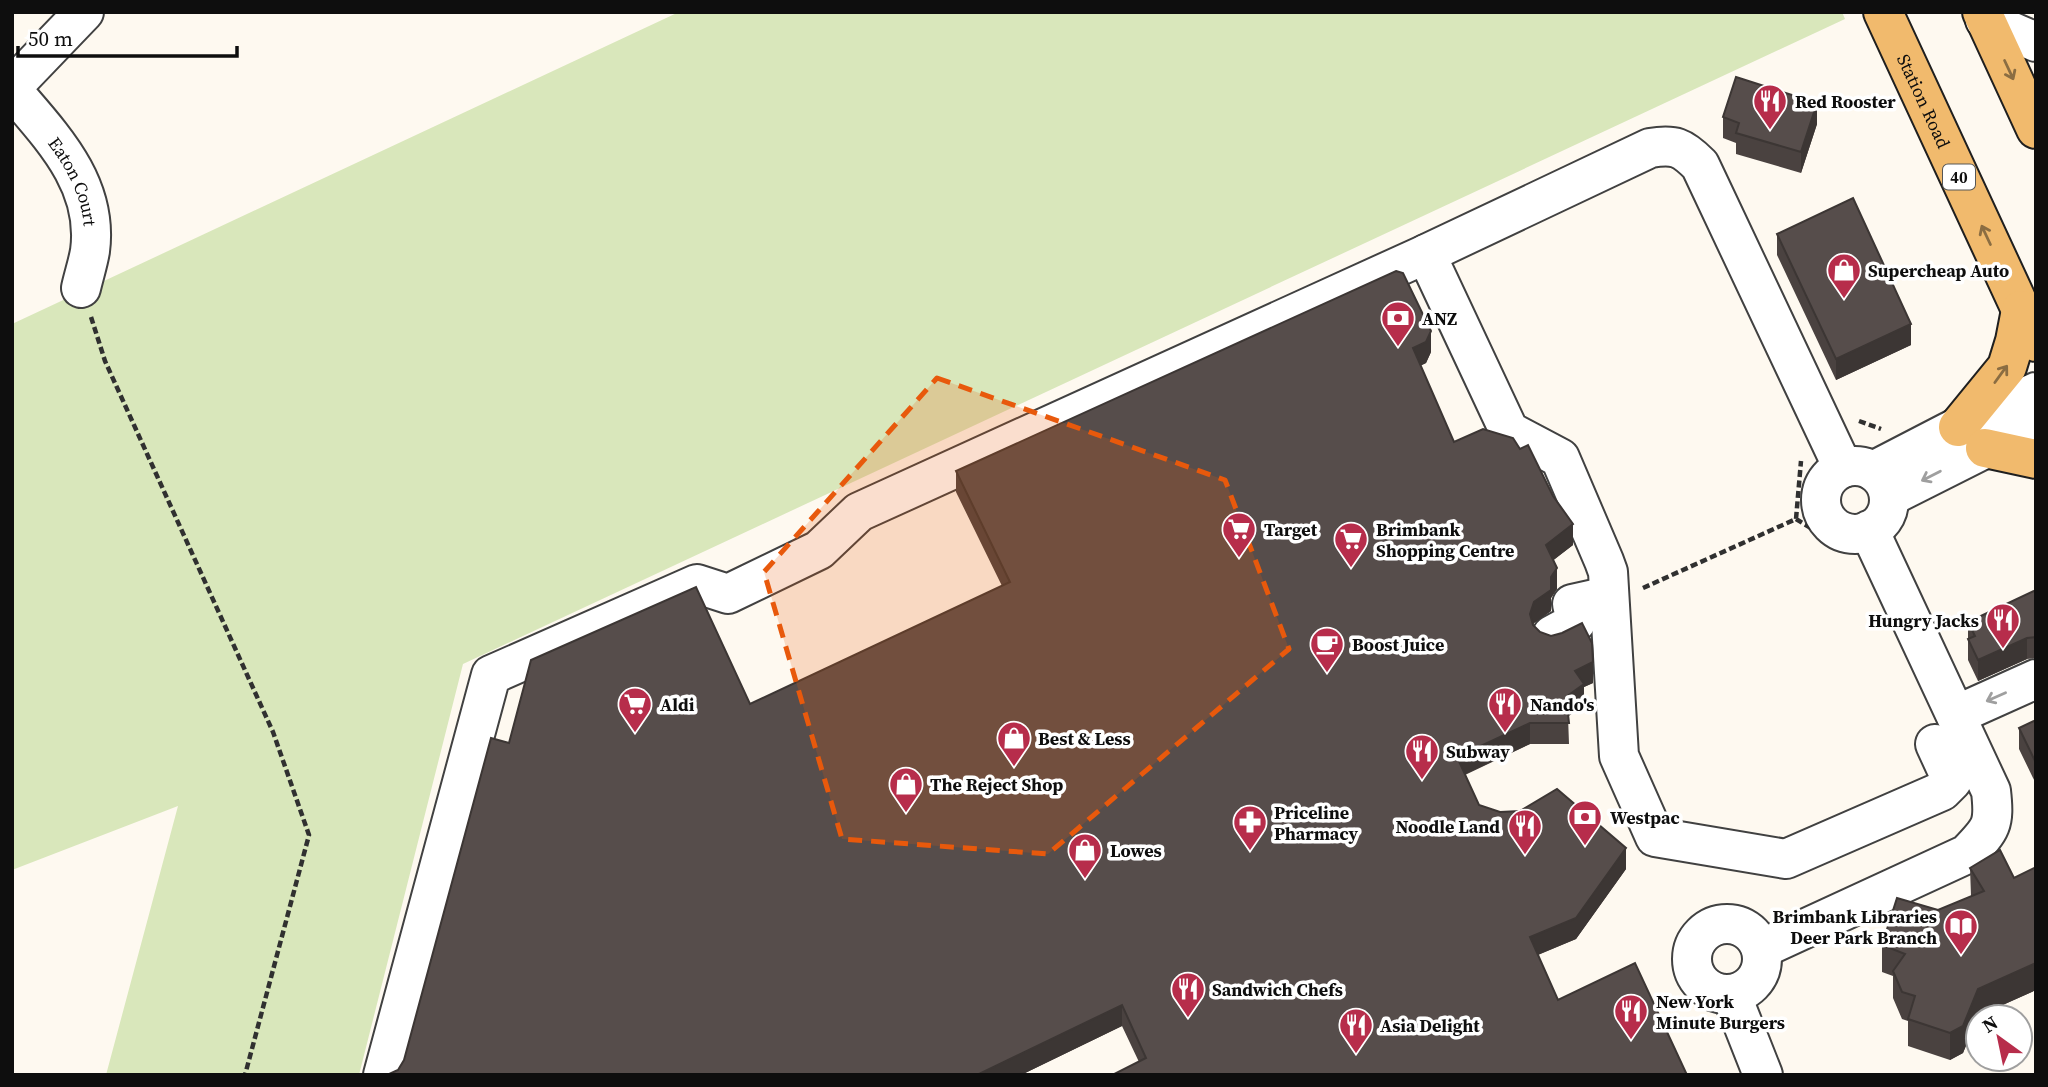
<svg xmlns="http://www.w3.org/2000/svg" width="2048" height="1087" viewBox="0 0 2048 1087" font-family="'Source Serif 4',serif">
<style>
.green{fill:#d9e7bb}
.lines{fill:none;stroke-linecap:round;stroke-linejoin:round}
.minor-casing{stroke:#414141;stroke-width:42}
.major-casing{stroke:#1f1f1f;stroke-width:42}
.path{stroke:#303030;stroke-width:4.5;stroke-dasharray:7 3.5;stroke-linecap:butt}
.minor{stroke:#fff;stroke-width:38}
.major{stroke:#f1ba6d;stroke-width:38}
.wall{fill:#4a4240}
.shaded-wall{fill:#3c3634}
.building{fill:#564d4b;stroke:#3c3634;stroke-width:2}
.oneway{stroke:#8b6d42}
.oneway2{stroke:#9f9f9f}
.marked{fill:#e8590c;fill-opacity:0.2;stroke:#e8590c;stroke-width:5;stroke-dasharray:14 9;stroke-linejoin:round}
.labels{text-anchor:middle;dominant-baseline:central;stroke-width:7;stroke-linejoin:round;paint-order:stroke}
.shield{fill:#fff;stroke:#565656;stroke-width:2}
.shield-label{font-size:16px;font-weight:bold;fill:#0e0e0e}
.poi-label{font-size:18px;font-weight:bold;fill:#0e0e0e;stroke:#fff;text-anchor:start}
.street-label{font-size:18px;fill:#0e0e0e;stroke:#fff}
</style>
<rect width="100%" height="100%" fill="#fef9f0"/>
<path class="green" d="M679,12h1163l3,7 -1382,645 -104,411h-253l72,-269 -166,64v-546z"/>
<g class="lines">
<g class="minor-casing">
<g id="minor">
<path d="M1985,20l51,22"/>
<path d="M12,87l72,-75"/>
<path id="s1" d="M12,90c40,47 87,94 78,161 -2,12 -6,24 -9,37"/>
<circle cx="1855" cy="500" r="34"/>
<path d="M1843,468l-143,-303c-18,-18 -25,-21 -50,-17l-224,106 83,177 51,27 44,103 4,11 11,184 36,81 131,22 156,-68 10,-10 -17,-37"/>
<path d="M1873,471l85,-44 78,-35"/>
<path d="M1889,497l147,-74"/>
<path d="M1552,635l24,-13 -4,-18 36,-8"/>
<path d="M1956,715l80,-36"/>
<circle cx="1727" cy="959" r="35"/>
<path d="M1761,949l206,-95c24,-25 28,-28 24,-63l-122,-261"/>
<path d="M1731,994l32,81"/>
<path d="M383,1075l108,-400 206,-91 31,10 91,-44 40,-38 567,-258"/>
</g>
</g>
<g class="major-casing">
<g id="major">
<path id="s2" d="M1883,12l153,330"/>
<path d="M1982,12l54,117"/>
<path d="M1958,427l49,-60 8,-26 6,-31"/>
<path d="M1985,448l51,11"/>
</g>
</g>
<path class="path" d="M91,317l14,44 168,371 36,103 -64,240
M1859,421l22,8
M1796,519l44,27
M1643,588l153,-69 5,-58"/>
<use href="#minor" class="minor"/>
<use href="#major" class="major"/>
</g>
<path class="wall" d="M1723,117l94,7 -16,49 -65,-19v-11l-13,-5z
M1777,234l134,111 -75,35 -59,-125z
M1431,352l-5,11 -6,3 34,76 119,103 -20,15 4,29 -6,9v13l-17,12 -1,2 60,58 -9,4v18l-16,11 1,28h-39l-65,31 14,30 147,64 -50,70 -38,16 20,45 129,75 -548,-13 -17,-36 -101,49h-634l11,-5 6,-10 105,-317 241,-39 252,-118 -46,-94v-21z
M2036,590v68l-9,1 -49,22 -10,-21v-38z
M2036,720v64l-17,-35v-21z
M2036,867v123l-58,26 -15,37 -13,7 -42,-14v-25l-6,-2 -9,-21v-22l-11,-4v-27l56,-35 33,-14 -1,-28 44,10z"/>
<path class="shaded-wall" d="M1817,103v21l-16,49v-21z
M1911,324v21l-75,35v-21z
M1431,331v21l-5,11 -13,6v-21z
M1573,524v21l-27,21v-21z
M1557,568v21l-6,9v13l-17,12 -4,12v-21l4,-12z
M2027,638v21l-49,22v-21z
M1593,662v21l-9,4v18l-18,13v-21l9,-26z
M1530,723v21l-73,34v-21z
M1626,848v21l-50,70 -46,19v-21z
M2036,963v27l-58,26 -15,37 -13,7v-27l28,-44z
M1122,1005v21l-101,49h-44z"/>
<path class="building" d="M1736,77l81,26 -16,49 -65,-19 3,-10 -16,-6z
M1853,198l58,126 -75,35 -59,-125z
M1396,271l7,2 28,58 -5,11 -13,6 41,94 29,-13 30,9 7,11 8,-4 25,51 20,28 -27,21 11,23 -6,9v13l-17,12 -4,12 3,11 7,7 11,4 11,-3 20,-10 10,20 1,19 -18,9 9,13 -18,13 3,26h-39l-73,34 22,48 21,7 20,-1 37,-22 69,59 -50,70 -46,19 28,63 77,-37 52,112h-573v-1l32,-16 -24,-53 -145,70h-590l11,-5 6,-10 87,-322 18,5 22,-83 165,-73 54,117 260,-122 -54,-111z
M2036,590v47l-9,1 -49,22 -10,-21 7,-3 -7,-14z
M2036,720v43l-17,-35z
M2000,850l14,28 22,-11v96l-58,26 -15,37 -13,7 -42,-14 7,-23 -13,-4 -9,-21 12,-17 -23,-9 15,-47 41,12 46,-19 -14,-23z"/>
<defs><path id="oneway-shaft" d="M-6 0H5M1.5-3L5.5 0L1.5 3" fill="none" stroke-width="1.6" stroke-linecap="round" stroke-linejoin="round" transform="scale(1.75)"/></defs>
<g class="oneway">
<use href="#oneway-shaft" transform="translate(2009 70) rotate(65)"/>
<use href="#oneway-shaft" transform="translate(1986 235) rotate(-115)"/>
<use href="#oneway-shaft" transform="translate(2001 374) rotate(-54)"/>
</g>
<g class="oneway2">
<use href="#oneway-shaft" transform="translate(1931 476) rotate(153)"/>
<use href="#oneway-shaft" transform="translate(1996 697) rotate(156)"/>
</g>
<path class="marked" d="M937,378l288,102 64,169 -241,205 -206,-15 -78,-267z"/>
<defs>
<g id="restaurant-pin" transform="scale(1.75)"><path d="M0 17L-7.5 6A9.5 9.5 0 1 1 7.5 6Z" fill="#b72d4b" stroke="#fff"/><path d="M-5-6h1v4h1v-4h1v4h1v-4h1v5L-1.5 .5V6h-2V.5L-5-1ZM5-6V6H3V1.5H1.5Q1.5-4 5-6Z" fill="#fff"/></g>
<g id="shop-pin" transform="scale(1.75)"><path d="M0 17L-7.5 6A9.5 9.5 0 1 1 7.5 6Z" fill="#b72d4b" stroke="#fff"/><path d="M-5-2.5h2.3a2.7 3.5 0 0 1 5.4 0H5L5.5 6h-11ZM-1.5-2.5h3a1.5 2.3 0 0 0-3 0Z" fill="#fff"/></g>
<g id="bank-pin" transform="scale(1.75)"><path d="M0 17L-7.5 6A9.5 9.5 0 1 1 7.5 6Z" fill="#b72d4b" stroke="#fff"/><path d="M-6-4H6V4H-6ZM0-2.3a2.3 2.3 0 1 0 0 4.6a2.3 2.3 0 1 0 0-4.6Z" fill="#fff"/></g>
<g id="supermarket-pin" transform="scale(1.75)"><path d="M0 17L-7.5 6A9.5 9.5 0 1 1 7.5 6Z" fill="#b72d4b" stroke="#fff"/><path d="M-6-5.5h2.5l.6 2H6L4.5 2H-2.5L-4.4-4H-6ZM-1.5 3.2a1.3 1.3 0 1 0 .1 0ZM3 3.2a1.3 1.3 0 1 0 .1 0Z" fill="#fff"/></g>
<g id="cafe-pin" transform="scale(1.75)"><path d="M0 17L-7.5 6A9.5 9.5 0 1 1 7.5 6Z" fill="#b72d4b" stroke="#fff"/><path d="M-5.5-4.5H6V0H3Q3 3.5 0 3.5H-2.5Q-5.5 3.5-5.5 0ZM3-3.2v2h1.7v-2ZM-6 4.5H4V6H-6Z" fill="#fff"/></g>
<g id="pharmacy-pin" transform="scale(1.75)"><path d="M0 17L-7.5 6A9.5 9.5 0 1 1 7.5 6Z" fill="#b72d4b" stroke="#fff"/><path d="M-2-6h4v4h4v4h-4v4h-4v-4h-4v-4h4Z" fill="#fff"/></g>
<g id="library-pin" transform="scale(1.75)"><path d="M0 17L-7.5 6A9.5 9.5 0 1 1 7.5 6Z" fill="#b72d4b" stroke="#fff"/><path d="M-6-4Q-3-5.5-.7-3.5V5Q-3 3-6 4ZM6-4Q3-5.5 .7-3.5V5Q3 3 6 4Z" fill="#fff"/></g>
</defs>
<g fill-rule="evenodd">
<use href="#restaurant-pin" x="1770" y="101"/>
<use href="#shop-pin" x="1844" y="270"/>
<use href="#bank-pin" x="1398" y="318"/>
<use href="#supermarket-pin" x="1239" y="529"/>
<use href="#supermarket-pin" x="1351" y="539"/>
<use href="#restaurant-pin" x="2003" y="620"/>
<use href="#cafe-pin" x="1327" y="644"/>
<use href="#supermarket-pin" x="635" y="704"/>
<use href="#restaurant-pin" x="1505" y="704"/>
<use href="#shop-pin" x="1014" y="738"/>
<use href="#restaurant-pin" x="1422" y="751"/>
<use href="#shop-pin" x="906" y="784"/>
<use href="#bank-pin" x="1585" y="817"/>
<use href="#pharmacy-pin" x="1250" y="822"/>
<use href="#restaurant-pin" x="1525" y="826"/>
<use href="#shop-pin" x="1085" y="850"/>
<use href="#library-pin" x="1961" y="926"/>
<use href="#restaurant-pin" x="1188" y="989"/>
<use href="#restaurant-pin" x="1631" y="1011"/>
<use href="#restaurant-pin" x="1356" y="1025"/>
</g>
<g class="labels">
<rect class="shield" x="1943" y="164.5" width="32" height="25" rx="5"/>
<g class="shield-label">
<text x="1959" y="177">40</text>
</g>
<g class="poi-label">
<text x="1795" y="101">Red Rooster</text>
<text x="1868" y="270">Supercheap Auto</text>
<text x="1422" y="318">ANZ</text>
<text x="1264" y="529">Target</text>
<text x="1376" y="529">Brimbank<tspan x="1376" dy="21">Shopping Centre</tspan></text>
<text x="1979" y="620" text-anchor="end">Hungry Jacks</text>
<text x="1352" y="644">Boost Juice</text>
<text x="660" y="704">Aldi</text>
<text x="1530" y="704">Nando's</text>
<text x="1038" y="738">Best &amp; Less</text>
<text x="1446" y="751">Subway</text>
<text x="930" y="784">The Reject Shop</text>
<text x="1274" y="812">Priceline<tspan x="1274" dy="21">Pharmacy</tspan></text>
<text x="1610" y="817">Westpac</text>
<text x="1500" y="826" text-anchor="end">Noodle Land</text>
<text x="1110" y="850">Lowes</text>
<text x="1937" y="916" text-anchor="end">Brimbank Libraries<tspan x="1937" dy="21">Deer Park Branch</tspan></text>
<text x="1212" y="989">Sandwich Chefs</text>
<text x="1656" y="1001">New York<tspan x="1656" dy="21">Minute Burgers</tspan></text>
<text x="1380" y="1025">Asia Delight</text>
</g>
<g class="street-label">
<text stroke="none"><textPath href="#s2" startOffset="98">Station Road</textPath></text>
<text stroke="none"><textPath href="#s1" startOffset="112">Eaton Court</textPath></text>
</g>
</g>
<rect width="2048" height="1087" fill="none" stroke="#0e0e0e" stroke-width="28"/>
<g transform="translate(1999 1038) rotate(327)"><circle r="33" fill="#ffffff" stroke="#9f9f9f" stroke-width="2"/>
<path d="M0-5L12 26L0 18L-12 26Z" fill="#b72d4b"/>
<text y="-10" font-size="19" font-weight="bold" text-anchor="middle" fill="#0e0e0e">N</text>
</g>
<path d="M18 46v10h219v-10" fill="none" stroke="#0e0e0e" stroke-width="3.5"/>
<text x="28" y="46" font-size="21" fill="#0e0e0e" stroke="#ffffff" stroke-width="5" paint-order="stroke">50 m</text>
</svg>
